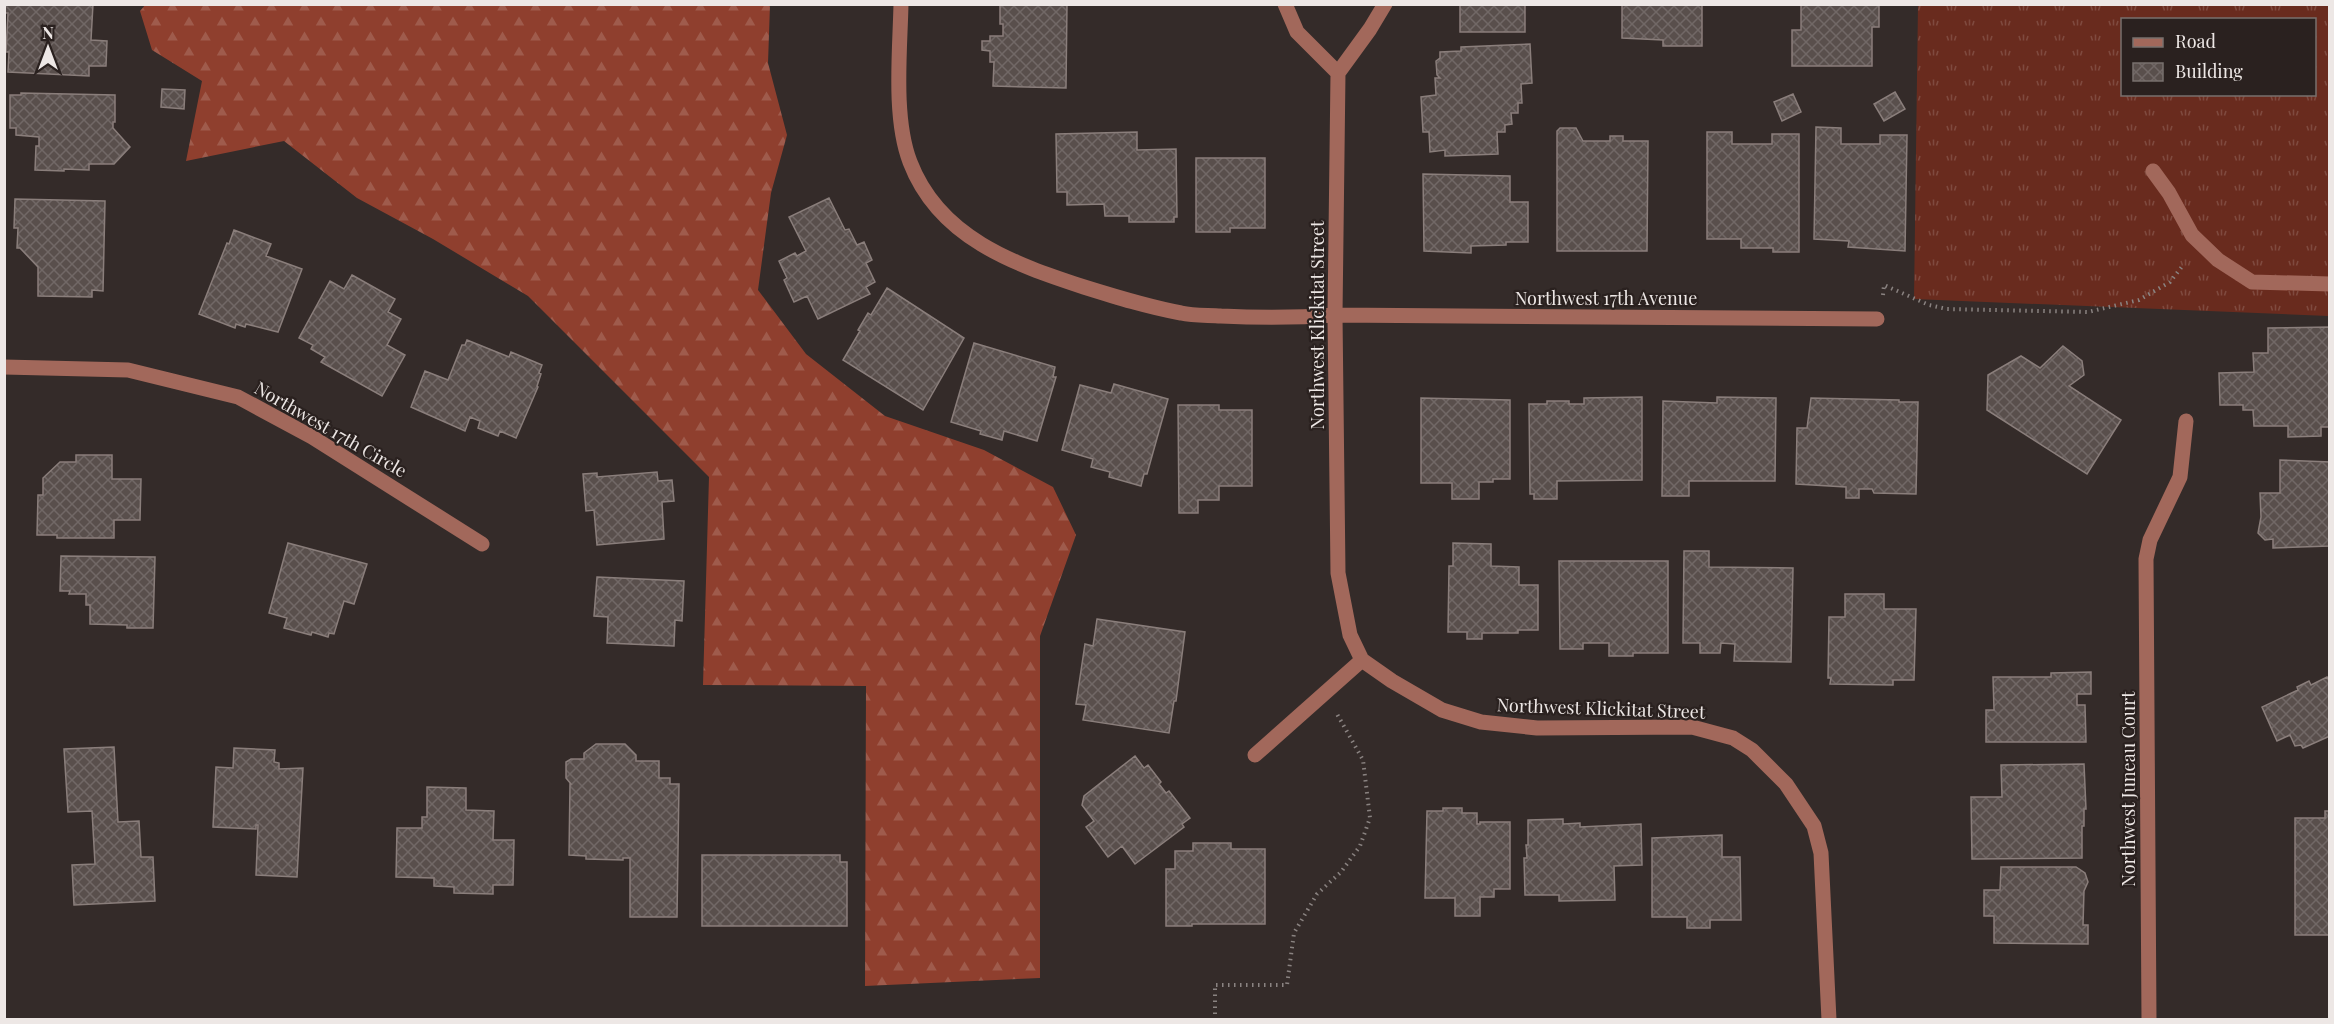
<svg xmlns="http://www.w3.org/2000/svg" width="2334" height="1024" viewBox="0 0 2334 1024" font-family="'Playfair Display',serif">
  <style>
    .grass { fill: url(#grass-tufts); fill-rule: evenodd }
    .forest { fill: url(#forest-firs) }
    .building { fill: url(#building-cross-hatch); stroke: #8a7e7b; stroke-width: 1.5 }
    .lines { fill: none; stroke-linecap: round; stroke-linejoin: round }
    .path { stroke: #8a8381; stroke-width: 4; stroke-dasharray: 1.5 4.5; stroke-linecap: butt }
    .minor { stroke: #a2685b; stroke-width: 15 }
    .labels { text-anchor: middle; dominant-baseline: central; stroke-width: 4.5; stroke-linejoin: round; paint-order: stroke }
    .street-label { font-size: 18px; fill: #ede7e5; stroke: #2a211f }
  </style>
  <defs>
    <pattern id="grass-tufts" width="24" height="20" patternUnits="userSpaceOnUse" patternTransform="scale(1.5)"><rect width="24" height="20" fill="#692b1e"/><path d="M3 7l-1-3M5 7V3M7 7l1-3M15 17l-1-3M17 17v-4M19 17l1-3" fill="none" stroke="#7f4a3f"/></pattern>
    <pattern id="forest-firs" width="22" height="20" patternUnits="userSpaceOnUse" patternTransform="scale(1.5)"><rect width="22" height="20" fill="#8f3f2e"/><path d="M5 1l3.5 6h-7zM16 11l3.5 6h-7z" fill="#9f5b4c"/></pattern>
    <pattern id="building-cross-hatch" width="8" height="8" patternUnits="userSpaceOnUse" patternTransform="scale(1.5)"><rect width="8" height="8" fill="#594f4c"/><path d="M0 0l8 8M0 8l8-8" fill="none" stroke="#716866"/></pattern>
  </defs>
  <rect width="100%" height="100%" fill="#342b29"/>
  <!-- grass -->
  <path class="grass" d="M 1918,5 L 2329,5 L 2329,316 L 1914,299 ZM 2122,20 L 2314,20 L 2314,94 L 2122,94 Z"/>
  <!-- forest -->
  <path class="forest" d="M 146,4 L 770,5 L 768,63 L 787,135 L 771,193 L 758,290 L 806,354 L 885,416 L 984,450 L 1053,487 L 1076,535 L 1040,636 L 1040,978 L 865,986 L 866,686 L 703,685 L 709,477 L 528,296 L 433,239 L 357,198 L 284,141 L 186,161 L 202,81 L 152,50 L 140,11 Z"/>
  <!-- building -->
  <path class="building" d="M 4,4 L 93,4 L 91,40 L 107,41 L 106,66 L 89,66 L 89,76 L 8,72 L 9,52 L 6,52 L 8,13 L 4,13 Z
    M 1000,4 L 1067,4 L 1066,88 L 993,86 L 994,62 L 990,62 L 990,51 L 982,50 L 982,41 L 990,41 L 990,36 L 1003,36 L 1003,24 L 1000,24 Z
    M 1460,4 L 1525,4 L 1525,32 L 1460,32 Z
    M 1622,4 L 1702,4 L 1702,46 L 1663,46 L 1663,40 L 1622,38 Z
    M 1801,4 L 1879,4 L 1879,27 L 1872,27 L 1872,66 L 1792,66 L 1792,30 L 1801,30 Z
    M 1530,44 L 1532,83 L 1521,84 L 1522,103 L 1518,103 L 1518,113 L 1511,113 L 1512,124 L 1505,125 L 1505,132 L 1497,132 L 1498,154 L 1445,156 L 1445,150 L 1430,152 L 1429,132 L 1423,132 L 1421,97 L 1436,95 L 1435,78 L 1440,78 L 1437,75 L 1436,61 L 1440,58 L 1440,52 L 1461,51 L 1461,47 Z
    M 162,89 L 185,90 L 184,109 L 161,107 Z
    M 1895,92 L 1905,109 L 1884,121 L 1874,104 Z
    M 21,93 L 115,95 L 115,122 L 113,122 L 113,128 L 130,147 L 114,164 L 89,164 L 89,170 L 64,169 L 64,171 L 35,170 L 36,146 L 39,146 L 39,137 L 16,135 L 16,128 L 10,128 L 10,95 L 21,95 Z
    M 1793,94 L 1801,112 L 1782,121 L 1774,102 Z
    M 1816,127 L 1841,128 L 1841,144 L 1880,144 L 1880,135 L 1907,135 L 1905,251 L 1848,247 L 1849,241 L 1814,239 Z
    M 1560,128 L 1576,128 L 1583,141 L 1610,141 L 1610,136 L 1623,136 L 1623,141 L 1648,141 L 1647,251 L 1557,251 L 1557,131 Z
    M 1137,132 L 1137,150 L 1176,149 L 1177,217 L 1174,217 L 1174,222 L 1129,222 L 1129,216 L 1105,216 L 1104,204 L 1067,205 L 1067,192 L 1057,192 L 1056,134 Z
    M 1707,132 L 1732,132 L 1732,144 L 1772,144 L 1772,134 L 1799,134 L 1799,252 L 1773,252 L 1773,248 L 1741,248 L 1741,239 L 1707,239 Z
    M 1196,158 L 1265,158 L 1265,228 L 1230,228 L 1230,232 L 1196,232 Z
    M 1423,174 L 1510,176 L 1510,202 L 1528,202 L 1528,242 L 1506,242 L 1506,245 L 1471,246 L 1471,253 L 1424,251 Z
    M 829,198 L 845,230 L 849,229 L 857,245 L 864,242 L 872,260 L 866,263 L 875,282 L 866,287 L 870,294 L 818,319 L 807,296 L 794,302 L 784,280 L 787,278 L 779,261 L 795,253 L 797,256 L 806,251 L 789,217 Z
    M 15,199 L 105,201 L 103,291 L 92,290 L 92,297 L 38,296 L 38,267 L 20,248 L 17,248 L 18,228 L 14,228 Z
    M 234,230 L 271,244 L 266,256 L 302,269 L 278,332 L 246,324 L 245,327 L 236,324 L 235,328 L 199,314 L 227,243 L 229,244 Z
    M 352,275 L 395,299 L 388,312 L 401,319 L 387,345 L 405,355 L 382,396 L 321,362 L 325,357 L 311,349 L 313,345 L 299,338 L 330,281 L 344,289 Z
    M 887,288 L 964,338 L 923,410 L 843,360 L 860,331 L 858,330 L 868,313 L 871,315 Z
    M 2330,327 L 2330,427 L 2321,427 L 2321,436 L 2288,437 L 2288,426 L 2254,426 L 2253,410 L 2243,410 L 2243,405 L 2220,405 L 2219,373 L 2254,372 L 2253,353 L 2268,353 L 2268,328 Z
    M 467,340 L 509,357 L 511,352 L 542,365 L 539,373 L 541,374 L 537,386 L 538,387 L 516,438 L 500,431 L 498,436 L 478,428 L 480,421 L 470,417 L 465,431 L 411,407 L 425,371 L 448,380 L 462,345 L 465,345 Z
    M 974,343 L 1055,367 L 1053,377 L 1056,377 L 1037,441 L 1004,431 L 1002,440 L 980,434 L 981,431 L 951,422 Z
    M 2063,346 L 2082,361 L 2084,375 L 2069,386 L 2121,420 L 2087,474 L 1987,410 L 1988,375 L 2021,356 L 2040,368 Z
    M 1114,384 L 1168,399 L 1147,474 L 1144,474 L 1141,486 L 1109,477 L 1110,472 L 1091,467 L 1093,459 L 1062,450 L 1080,385 L 1111,393 Z
    M 1642,397 L 1642,480 L 1557,481 L 1557,499 L 1534,499 L 1534,494 L 1530,494 L 1529,404 L 1547,404 L 1547,401 L 1569,401 L 1569,404 L 1584,404 L 1584,398 Z
    M 1717,397 L 1776,398 L 1775,481 L 1689,481 L 1689,496 L 1662,496 L 1663,401 L 1717,403 Z
    M 1421,398 L 1510,400 L 1510,479 L 1493,479 L 1493,482 L 1479,482 L 1479,499 L 1452,499 L 1452,483 L 1421,483 Z
    M 1811,398 L 1899,400 L 1899,402 L 1918,402 L 1916,494 L 1874,493 L 1872,489 L 1859,489 L 1859,498 L 1846,498 L 1846,487 L 1796,484 L 1797,428 L 1807,428 Z
    M 1178,405 L 1219,405 L 1219,410 L 1252,410 L 1252,486 L 1219,486 L 1219,500 L 1198,500 L 1198,513 L 1179,513 Z
    M 76,455 L 112,455 L 112,479 L 141,479 L 140,520 L 114,520 L 114,538 L 57,538 L 57,535 L 37,535 L 38,495 L 43,495 L 43,478 L 60,462 L 76,462 Z
    M 2280,460 L 2330,462 L 2329,546 L 2273,548 L 2273,539 L 2265,540 L 2258,533 L 2261,517 L 2260,493 L 2280,493 Z
    M 657,472 L 658,481 L 672,480 L 674,501 L 662,502 L 664,539 L 597,545 L 594,510 L 586,511 L 583,474 L 597,473 L 597,477 Z
    M 288,543 L 367,564 L 354,604 L 344,601 L 334,634 L 329,633 L 328,637 L 312,632 L 311,635 L 284,628 L 287,618 L 269,613 Z
    M 1453,543 L 1491,544 L 1491,566 L 1519,567 L 1519,585 L 1538,585 L 1538,630 L 1518,630 L 1518,633 L 1482,633 L 1482,639 L 1467,639 L 1467,632 L 1448,632 L 1449,566 L 1453,566 Z
    M 1684,551 L 1709,551 L 1709,567 L 1793,568 L 1791,662 L 1734,661 L 1735,644 L 1721,643 L 1720,653 L 1700,653 L 1700,643 L 1683,643 Z
    M 61,556 L 155,557 L 153,628 L 127,628 L 127,625 L 90,624 L 90,605 L 86,605 L 86,594 L 69,594 L 70,591 L 60,591 Z
    M 1559,561 L 1668,561 L 1668,653 L 1633,653 L 1633,656 L 1609,656 L 1609,643 L 1583,643 L 1583,649 L 1560,649 Z
    M 597,577 L 684,581 L 682,621 L 675,620 L 674,646 L 607,643 L 608,617 L 594,616 Z
    M 1845,594 L 1884,594 L 1884,609 L 1916,609 L 1914,680 L 1893,680 L 1893,685 L 1830,684 L 1831,678 L 1828,678 L 1829,617 L 1845,617 Z
    M 1097,619 L 1185,632 L 1176,701 L 1174,701 L 1169,733 L 1083,720 L 1086,705 L 1076,704 L 1085,644 L 1093,646 Z
    M 2091,672 L 2091,694 L 2077,694 L 2077,705 L 2085,705 L 2086,742 L 1986,742 L 1986,710 L 1994,710 L 1993,677 L 2051,677 L 2051,673 Z
    M 2327,677 L 2330,682 L 2330,736 L 2303,748 L 2301,745 L 2295,746 L 2290,735 L 2277,741 L 2262,707 L 2298,690 L 2297,687 L 2309,681 L 2311,685 Z
    M 596,744 L 625,744 L 636,755 L 636,761 L 659,761 L 659,778 L 670,778 L 670,784 L 679,784 L 677,917 L 630,917 L 630,858 L 623,858 L 623,860 L 586,859 L 586,856 L 569,855 L 570,784 L 571,784 L 566,778 L 566,762 L 571,759 L 584,759 L 584,753 Z
    M 114,747 L 118,822 L 139,821 L 141,857 L 153,857 L 155,901 L 74,905 L 72,865 L 95,864 L 92,811 L 68,812 L 64,749 Z
    M 234,748 L 275,750 L 274,762 L 279,763 L 279,769 L 303,768 L 297,877 L 256,875 L 258,825 L 256,825 L 256,829 L 213,827 L 216,767 L 233,768 Z
    M 1135,756 L 1144,768 L 1148,765 L 1161,782 L 1159,784 L 1166,793 L 1169,791 L 1190,818 L 1182,824 L 1184,827 L 1135,864 L 1122,846 L 1108,857 L 1086,827 L 1094,821 L 1082,805 L 1084,796 Z
    M 2084,764 L 2086,809 L 2084,809 L 2084,826 L 2082,826 L 2082,858 L 1972,859 L 1971,797 L 2002,797 L 2001,765 Z
    M 427,787 L 466,788 L 466,810 L 494,811 L 493,840 L 514,840 L 513,885 L 493,885 L 493,894 L 454,893 L 454,887 L 434,886 L 434,878 L 396,877 L 397,828 L 422,828 L 422,817 L 427,817 Z
    M 1443,808 L 1462,808 L 1462,813 L 1477,813 L 1477,824 L 1480,824 L 1480,822 L 1510,822 L 1510,889 L 1494,889 L 1494,897 L 1480,897 L 1480,916 L 1455,916 L 1455,898 L 1425,898 L 1427,811 L 1443,811 Z
    M 2325,811 L 2330,811 L 2330,935 L 2295,935 L 2295,818 L 2325,818 Z
    M 1563,819 L 1563,824 L 1580,823 L 1580,827 L 1641,824 L 1642,865 L 1614,866 L 1615,900 L 1559,901 L 1559,895 L 1525,895 L 1524,858 L 1527,858 L 1526,845 L 1528,845 L 1528,820 Z
    M 1722,835 L 1722,857 L 1740,857 L 1741,920 L 1710,920 L 1710,928 L 1687,928 L 1687,917 L 1652,917 L 1652,838 Z
    M 1193,843 L 1231,843 L 1231,849 L 1265,849 L 1265,924 L 1192,924 L 1192,926 L 1166,926 L 1166,869 L 1175,869 L 1175,851 L 1193,851 Z
    M 702,855 L 840,855 L 840,862 L 847,862 L 847,926 L 702,926 Z
    M 2001,867 L 2076,867 L 2085,873 L 2088,882 L 2084,891 L 2083,925 L 2088,925 L 2088,944 L 1994,943 L 1994,916 L 1984,916 L 1984,890 L 2000,890 Z"/>
  <g class="lines">
    <!-- path -->
    <path class="path" d="M 1883,295 L 1884,285 L 1929,305 L 1947,309 L 2088,312 L 2139,300 L 2170,282 L 2184,264
      M 1215,1020 L 1215,985 L 1287,985 L 1294,933 L 1317,894 L 1341,872 L 1360,846 L 1370,818 L 1363,760 L 1337,714"/>
    <!-- minor -->
    <path class="minor" d="M 901,4 C 900,51 893,118 910,162 C 939,238 1014,264 1084,287 C 1116,297 1148,307 1181,313 C 1194,316 1208,315 1221,316 C 1260,318 1296,318 1335,315 L 1877,319
      M 1285,4 L 1297,32 L 1338,73
      M 1385,4 L 1370,29 L 1338,73 L 1335,315 L 1338,573 L 1350,635 L 1362,660 L 1392,681 L 1442,710 L 1481,722 L 1537,728 L 1692,727 L 1733,738 L 1752,750 L 1786,784 L 1814,826 L 1821,853 L 1829,1020
      M 2153,171 L 2169,193 L 2192,235 L 2218,260 L 2252,282 L 2330,284
      M 4,367 L 128,370 L 238,397 L 312,437 L 482,544
      M 1255,755 L 1362,660
      M 2149,1020 L 2146,559 L 2150,540 L 2180,477 L 2186,421"/>
  </g>
  <g class="labels">
    <!-- street labels -->
    <g class="street-label">
      <text x="1606" y="298">Northwest 17th Avenue</text>
      <text transform="translate(1317 325) rotate(-90)">Northwest Klickitat Street</text>
      <text transform="translate(331 429) rotate(30)">Northwest 17th Circle</text>
      <text transform="translate(1601 708) rotate(2)">Northwest Klickitat Street</text>
      <text transform="translate(2128 789) rotate(-90)">Northwest Juneau Court</text>
    </g>
  </g>
  <!-- border -->
  <rect width="2334" height="1024" fill="none" stroke="#ede7e5" stroke-width="12"/>
  <!-- legend -->
  <rect x="2121" y="18" width="195" height="78" fill="#2a211f" stroke="#78706e" stroke-width="1.5"/>
  <rect x="2133" y="38" width="30" height="9" fill="#a2685b" stroke="#78706e" stroke-width="1.5"/>
  <text x="2175" y="48" font-size="18" fill="#ede7e5">Road</text>
  <rect x="2133" y="63" width="30" height="18" fill="url(#building-cross-hatch)" stroke="#78706e" stroke-width="1.5"/>
  <text x="2175" y="78" font-size="18" fill="#ede7e5">Building</text>
  <!-- north arrow -->
  <g transform="translate(48 48)" stroke="#2a211f" stroke-width="4.5" paint-order="stroke">
  <path d="M0-4.5L10 22L0 15L-10 22Z" fill="#ede7e5"/>
  <text y="-9" font-size="16" font-weight="bold" text-anchor="middle" fill="#ede7e5">N</text>
  </g>
</svg>
